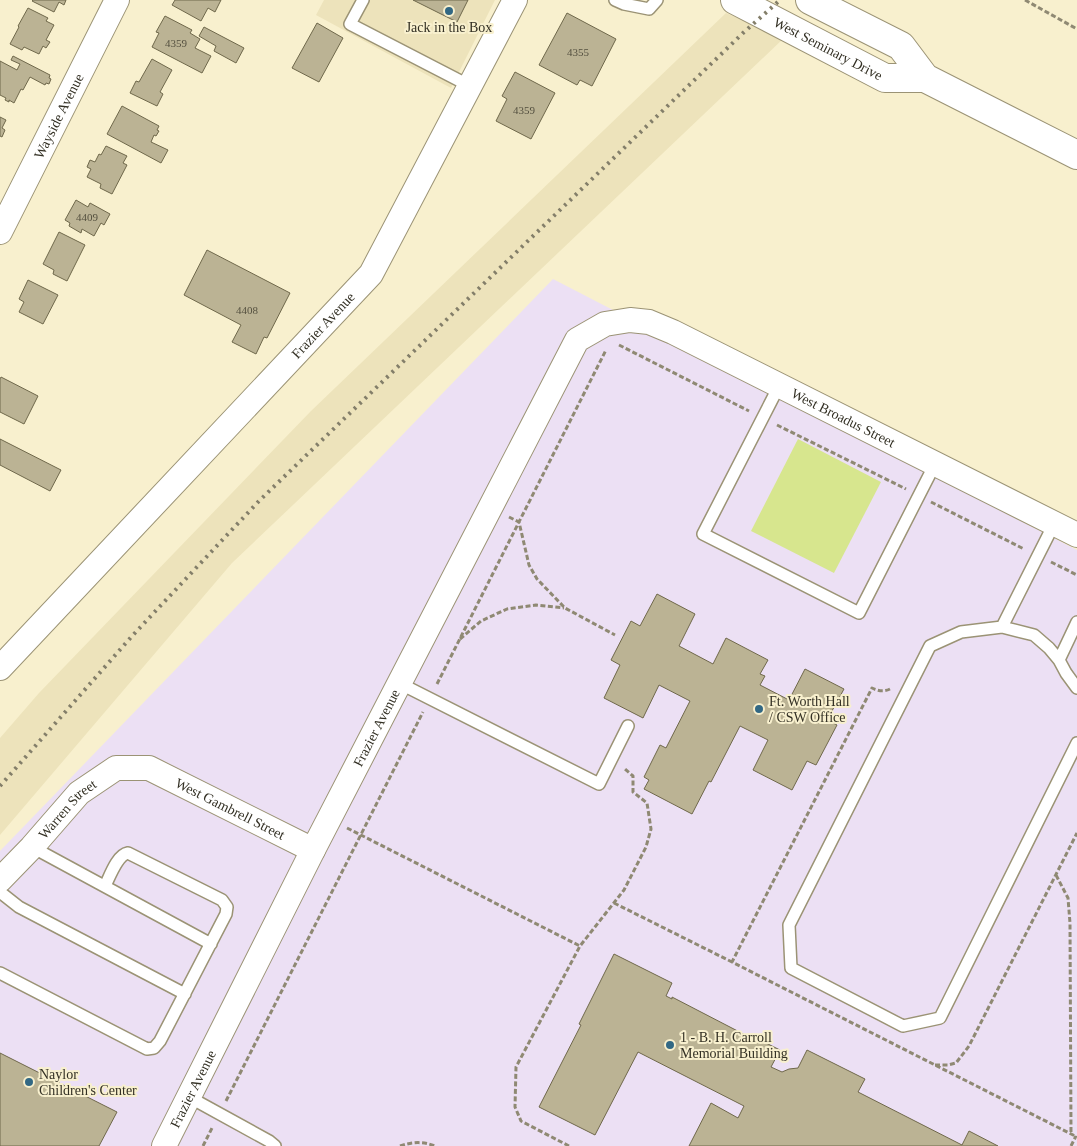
<svg xmlns="http://www.w3.org/2000/svg" width="1077" height="1146" viewBox="0 0 1077 1146" font-family="Georgia,serif">
  <style>
    .built { fill: #ede3bb }
    .education { fill: #ece0f4 }
    .green { fill: #d7e68e }
    .building { fill: #bbb394; stroke: #6f684b }
    .lines { fill: none; stroke-linecap: round; stroke-linejoin: round }
    .service-casing { stroke: #9b9375; stroke-width: 14 }
    .minor-casing { stroke: #9b9375; stroke-width: 26 }
    .secondary-casing { stroke: #9b9375; stroke-width: 30 }
    .path { stroke: #8f8973; stroke-width: 3; stroke-dasharray: 5 2.5; stroke-linecap: butt }
    .service { stroke: #fff; stroke-width: 11 }
    .minor { stroke: #fff; stroke-width: 24 }
    .secondary { stroke: #fff; stroke-width: 28 }
    .rail { stroke: #837e69; stroke-width: 4; stroke-dasharray: 2.5 5; stroke-linecap: butt }
    .poi-dot { fill: #326884; stroke: #f8f0ce; stroke-width: 2 }
    .labels { text-anchor: middle; dominant-baseline: central; stroke-width: 4; stroke-linejoin: round; paint-order: stroke }
    .number-label { font-size: 11px; fill: #555140 }
    .poi-label { font-size: 14px; fill: #333024; stroke: #f8f0ce; text-anchor: start }
    .street-label { font-size: 14px; fill: #333024; stroke: #f8f0ce }
  </style>
  <rect width="100%" height="100%" fill="#f8f0ce"/>
  <!-- built -->
  <path class="built" d="M 324,0 L 495,0 L 451,88 L 316,15 Z
    M 726,13 L 784,38 L 232,563 L 0,835 L 0,738 L 39,693 L 311,411 Z"/>
  <!-- education -->
  <path class="education" d="M 553,279 L 1077,550 L 1077,1146 L 0,1146 L 0,851 Z"/>
  <!-- green -->
  <path class="green" d="M 798,439 L 881,482 L 834,573 L 751,531 Z"/>
  <!-- building -->
  <path class="building" d="M 33,0 L 66,0 L 64,5 L 59,2 L 54,12 L 32,1 Z
    M 175,0 L 221,0 L 215,12 L 208,8 L 201,21 L 172,5 Z
    M 413,0 L 468,0 L 457,22 Z
    M 28,8 L 48,18 L 46,21 L 54,25 L 46,40 L 50,42 L 46,48 L 43,46 L 39,54 L 24,47 L 22,50 L 10,44 L 19,27 L 18,26 Z
    M 567,13 L 616,39 L 592,86 L 580,80 L 577,85 L 539,65 Z
    M 165,16 L 192,30 L 190,33 L 200,39 L 195,48 L 211,56 L 202,73 L 152,47 L 159,33 L 156,32 Z
    M 317,23 L 343,38 L 319,82 L 292,68 Z
    M 204,27 L 244,48 L 236,63 L 214,51 L 216,46 L 199,36 Z
    M 13,56 L 50,75 L 49,78 L 51,79 L 49,84 L 46,83 L 45,85 L 30,77 L 23,90 L 21,89 L 14,103 L 9,100 L 9,102 L 5,100 L 6,98 L 0,95 L 0,61 L 17,70 L 20,64 L 11,60 Z
    M 152,59 L 172,70 L 160,92 L 163,94 L 157,106 L 130,93 L 136,81 L 139,82 Z
    M 515,72 L 555,93 L 531,139 L 496,121 L 507,99 L 502,96 Z
    M 122,106 L 159,126 L 157,130 L 159,131 L 156,136 L 154,135 L 151,142 L 168,150 L 161,163 L 107,134 Z
    M 0,117 L 6,120 L 2,128 L 5,130 L 2,137 L 0,136 Z
    M 106,146 L 127,156 L 123,163 L 127,165 L 112,194 L 100,188 L 101,184 L 87,177 L 91,169 L 87,167 L 90,160 L 95,162 L 99,154 L 101,155 Z
    M 76,200 L 88,207 L 90,203 L 110,214 L 104,225 L 101,223 L 94,236 L 82,229 L 81,233 L 69,226 L 70,223 L 65,220 Z
    M 59,232 L 85,245 L 67,281 L 53,274 L 54,270 L 43,264 Z
    M 207,250 L 290,293 L 267,338 L 264,337 L 256,354 L 232,342 L 241,325 L 184,295 Z
    M 28,280 L 58,295 L 43,324 L 19,312 L 24,302 L 19,299 Z
    M 1,377 L 38,396 L 24,424 L 0,412 L 0,379 Z
    M 0,439 L 61,470 L 50,491 L 0,465 Z
    M 657,594 L 695,614 L 679,646 L 713,664 L 726,638 L 768,660 L 760,674 L 765,676 L 760,685 L 789,700 L 805,669 L 844,689 L 827,720 L 837,725 L 816,765 L 807,761 L 792,790 L 753,770 L 768,740 L 740,726 L 711,782 L 709,781 L 692,814 L 644,789 L 649,780 L 644,777 L 660,745 L 666,748 L 690,701 L 659,685 L 643,718 L 604,698 L 620,665 L 611,660 L 631,621 L 640,626 Z
    M 614,954 L 672,983 L 666,996 L 672,999 L 672,997 L 755,1040 L 756,1038 L 780,1050 L 771,1067 L 782,1072 L 789,1069 L 798,1068 L 807,1050 L 865,1079 L 858,1092 L 962,1145 L 969,1131 L 998,1146 L 689,1146 L 711,1103 L 738,1118 L 744,1106 L 638,1052 L 595,1135 L 539,1107 L 581,1025 L 579,1024 Z
    M 0,1053 L 117,1112 L 99,1146 L 0,1146 Z"/>
  <g class="lines">
    <!-- service casing -->
    <g class="service-casing">
      <path id="service" d="M 363,0 L 350,24 L 470,86
        M 615,0 L 624,4 L 649,9 L 657,0
        M 779,386 L 703,534 L 859,613 L 935,464
        M 1002,627 L 1054,524
        M 1059,660 L 1077,622
        M 399,683 L 599,784 L 628,726
        M 1077,688 L 1066,673 L 1059,660 L 1049,648 L 1034,635 L 1002,627 L 961,632 L 930,646 L 789,925 L 791,968 L 903,1026 L 940,1018 L 1077,743
        M 32,847 L 211,944
        M 0,892 L 19,907 L 185,994
        M 0,973 L 147,1049 L 154,1048 L 160,1041 L 226,914 L 227,907 L 222,900 L 128,853 C 117,855 110,876 105,886
        M 189,1097 L 269,1141 L 275,1146"/>
    </g>
    <!-- minor casing -->
    <g class="minor-casing">
      <g id="minor">
        <path id="s1" d="M 0,232 L 117,0"/>
        <path id="s2" d="M 0,668 L 371,274 L 515,0"/>
        <path id="s3" d="M 0,880 L 32,847 L 79,793 L 116,768 L 149,768 L 313,850"/>
        <path id="s4" d="M 164,1146 L 313,850 L 577,340 L 605,324 L 630,320 L 649,322 L 673,332 L 1077,535"/>
      </g>
    </g>
    <!-- secondary casing -->
    <g class="secondary-casing">
      <g id="secondary">
        <path id="s5" d="M 735,0 L 885,78 L 925,78"/>
        <path d="M 810,0 L 901,46 L 925,78 L 1077,155"/>
      </g>
    </g>
    <!-- path -->
    <path class="path" d="M 1025,0 L 1077,29
      M 619,345 L 749,411
      M 777,425 L 906,489
      M 931,502 L 1024,549
      M 509,517 L 519,522 L 529,565 L 537,579 L 565,608 L 615,635
      M 1051,562 L 1077,575
      M 460,639 L 481,621 L 507,609 L 536,605 L 564,608
      M 437,684 L 606,350
      M 890,689 C 884,692 878,691 872,688 L 732,962 L 1077,1137
      M 347,828 L 580,946 L 624,890 L 646,847 L 651,829 L 647,803 L 633,792 L 633,776 L 625,769
      M 1056,875 L 1068,898 L 1070,923 L 1071,1133
      M 614,903 L 732,962
      M 935,1065 L 948,1065 L 956,1063 L 969,1046 L 1077,833
      M 226,1101 L 423,712
      M 203,1146 L 213,1126
      M 400,1146 C 412,1142 422,1141 435,1146
      M 569,1146 L 521,1121 L 515,1107 L 516,1067 L 580,946
      M 1071,1146 L 1076,1136"/>
    <!-- service -->
    <use href="#service" class="service"/>
    <!-- minor -->
    <use href="#minor" class="minor"/>
    <!-- secondary -->
    <use href="#secondary" class="secondary"/>
    <!-- rail -->
    <path class="rail" d="M 0,786 L 133,635 L 259,501 L 743,33 L 780,0"/>
  </g>
  <!-- markers -->
  <g class="poi-dot">
    <circle cx="449" cy="11" r="5"/>
    <circle cx="759" cy="709" r="5"/>
    <circle cx="670" cy="1045" r="5"/>
    <circle cx="29" cy="1082" r="5"/>
  </g>
  <g class="labels">
    <!-- number labels -->
    <g class="number-label">
      <text x="176" y="43">4359</text>
      <text x="578" y="52">4355</text>
      <text x="524" y="110">4359</text>
      <text x="87" y="217">4409</text>
      <text x="247" y="310">4408</text>
    </g>
    <!-- poi labels -->
    <g class="poi-label">
      <text x="449" y="27" text-anchor="middle">Jack in the Box</text>
      <text x="769" y="701">Ft. Worth Hall<tspan x="769" dy="16">/ CSW Office</tspan></text>
      <text x="680" y="1037">1 - B. H. Carroll<tspan x="680" dy="16">Memorial Building</tspan></text>
      <text x="39" y="1074">Naylor<tspan x="39" dy="16">Children's Center</tspan></text>
    </g>
    <!-- street labels -->
    <g class="street-label">
      <text stroke="none"><textPath href="#s5" startOffset="105">West Seminary Drive</textPath></text>
      <text stroke="none"><textPath href="#s1" startOffset="130">Wayside Avenue</textPath></text>
      <text stroke="none"><textPath href="#s2" startOffset="471">Frazier Avenue</textPath></text>
      <text stroke="none"><textPath href="#s4" startOffset="1199">West Broadus Street</textPath></text>
      <text stroke="none"><textPath href="#s4" startOffset="469">Frazier Avenue</textPath></text>
      <text stroke="none"><textPath href="#s3" startOffset="286">West Gambrell Street</textPath></text>
      <text stroke="none"><textPath href="#s3" startOffset="98">Warren Street</textPath></text>
      <text stroke="none"><textPath href="#s4" startOffset="64">Frazier Avenue</textPath></text>
    </g>
  </g>
</svg>
